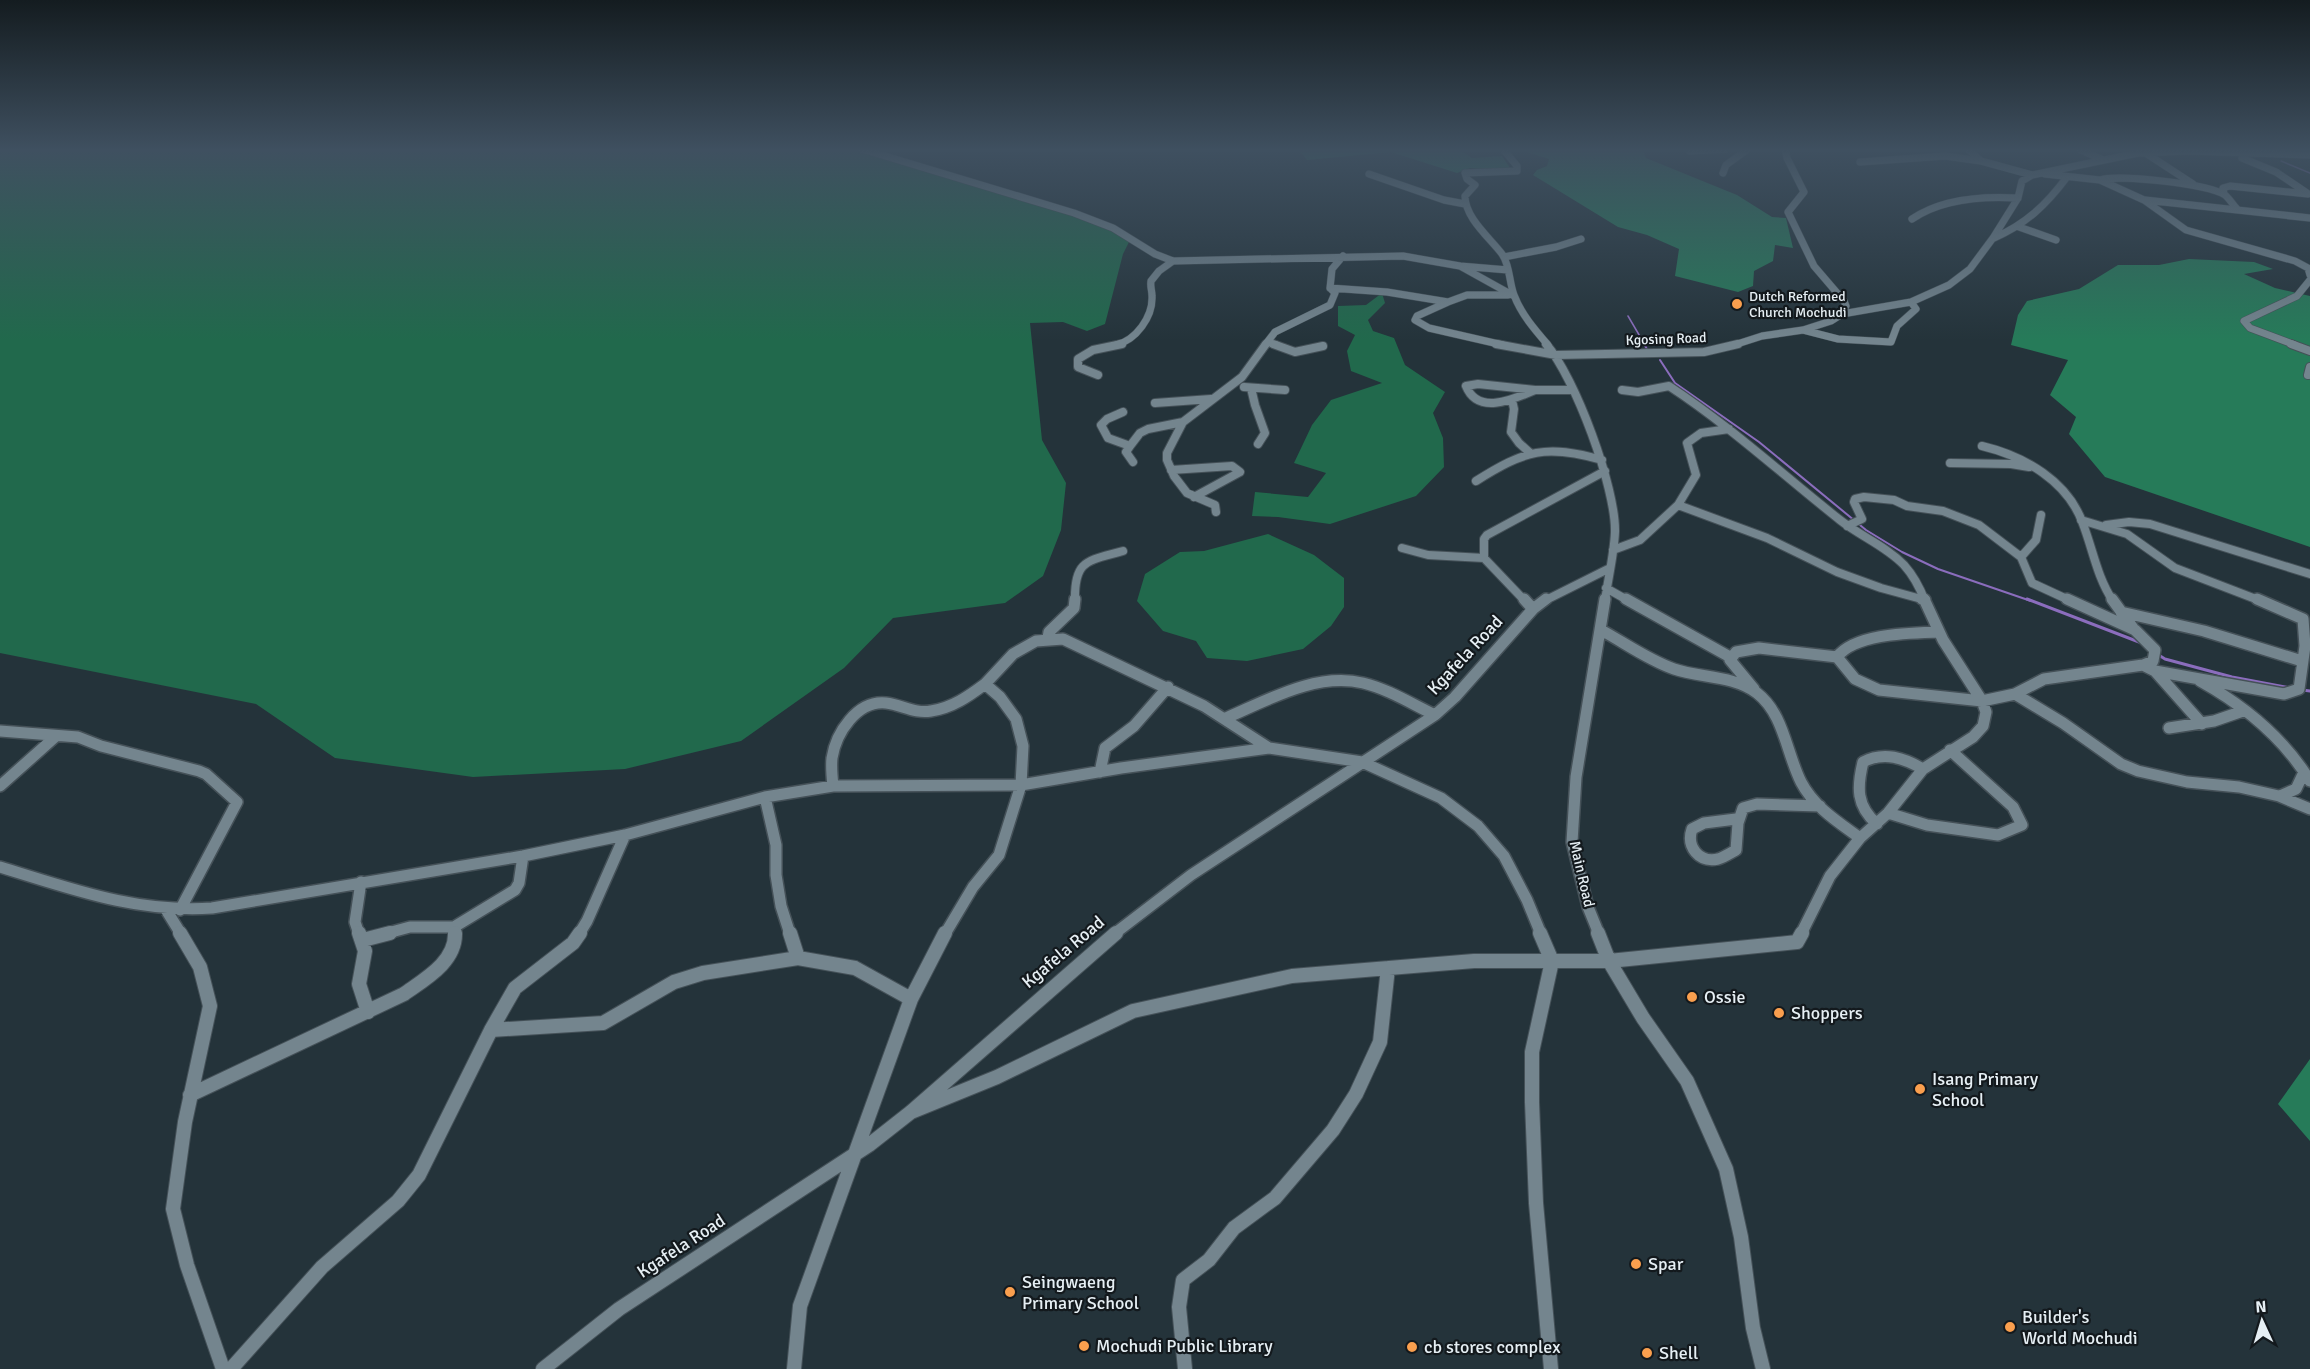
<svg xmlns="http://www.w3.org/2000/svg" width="2310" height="1369" viewBox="0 0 2310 1369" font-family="Signika,sans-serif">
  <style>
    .green { fill: #21694c }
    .forest { fill: #267b59 }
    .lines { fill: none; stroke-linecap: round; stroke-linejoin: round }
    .stream-far2 { stroke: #8b6dbd; stroke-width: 1.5 }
    .stream-far1 { stroke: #8b6dbd; stroke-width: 2 }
    .stream { stroke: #8b6dbd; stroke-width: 3 }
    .minor-far3-casing { stroke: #455158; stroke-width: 8 }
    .minor-far2-casing { stroke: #455158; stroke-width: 10 }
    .minor-far1-casing { stroke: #455158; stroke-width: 14 }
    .minor-casing { stroke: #455158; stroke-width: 16 }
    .minor-far3 { stroke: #74858e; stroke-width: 7 }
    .minor-far2 { stroke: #74858e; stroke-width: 8 }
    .minor-far1 { stroke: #74858e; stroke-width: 11 }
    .minor { stroke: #74858e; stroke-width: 14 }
    .poi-dot { fill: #fa9f4e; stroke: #13191d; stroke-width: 2 }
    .labels { text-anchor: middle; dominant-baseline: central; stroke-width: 4.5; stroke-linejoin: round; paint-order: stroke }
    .far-poi-label { font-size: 14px; fill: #e6eff4; stroke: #13191d; text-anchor: start }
    .far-street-label { font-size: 14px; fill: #e6eff4; stroke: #13191d }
    .street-label { font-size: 15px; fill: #e6eff4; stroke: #13191d }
    .near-street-label { font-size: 18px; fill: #e6eff4; stroke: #13191d }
    .near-poi-label { font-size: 18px; fill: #e6eff4; stroke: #13191d; text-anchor: start }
  </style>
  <rect width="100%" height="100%" fill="#24333a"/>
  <!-- green -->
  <path class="green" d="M 0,149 L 862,149 L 1105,224 L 1131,238 L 1123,254 L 1105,324 L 1087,331 L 1063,322 L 1030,323 L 1042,440 L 1066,483 L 1061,530 L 1043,576 L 1005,603 L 893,618 L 844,668 L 741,741 L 625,769 L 473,777 L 335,758 L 256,704 L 0,653 Z
    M 1382,293 L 1385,303 L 1368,320 L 1373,331 L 1394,338 L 1405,365 L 1445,392 L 1433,413 L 1443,438 L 1444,467 L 1416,496 L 1330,524 L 1278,517 L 1252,516 L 1255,492 L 1308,497 L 1326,473 L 1294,463 L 1312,425 L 1331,400 L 1382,383 L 1351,371 L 1347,351 L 1355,335 L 1338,326 L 1338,306 L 1366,305 Z
    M 1268,534 L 1314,555 L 1344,578 L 1344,607 L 1331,626 L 1303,649 L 1247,661 L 1207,658 L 1196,641 L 1163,631 L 1137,601 L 1145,574 L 1180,552 L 1204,551 Z"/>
  <!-- forest -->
  <path class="forest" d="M 1298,149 L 1458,149 L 1472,158 L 1502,156 L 1510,168 L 1489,170 L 1470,168 L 1457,173 L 1391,152 L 1307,160 Z
    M 1518,149 L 1643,149 L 1646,158 L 1737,195 L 1772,217 L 1786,218 L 1793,248 L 1775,245 L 1773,261 L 1754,271 L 1753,286 L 1738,292 L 1675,276 L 1679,249 L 1647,235 L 1618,227 L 1533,175 L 1537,170 L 1547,166 L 1549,159 Z
    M 2189,259 L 2254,262 L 2273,269 L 2244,274 L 2275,288 L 2310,296 L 2310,547 L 2105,477 L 2069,434 L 2076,417 L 2050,395 L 2068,360 L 2011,345 L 2018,315 L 2027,301 L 2079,289 L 2118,265 L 2159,265 Z
    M 2310,1059 L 2310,1141 L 2278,1104 Z"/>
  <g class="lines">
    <!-- stream-far2 -->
    <path class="stream-far2" d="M 2281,161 L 2310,173
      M 1628,316 L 1645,345"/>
    <!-- stream-far1 -->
    <path class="stream-far1" d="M 1644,344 L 1648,351
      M 1660,360 L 1675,383 L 1759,442 L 1866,530 L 1902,552 L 1938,569 L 2031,601"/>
    <!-- stream -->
    <path class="stream" d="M 2027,599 L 2139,642
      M 2157,654 L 2165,659 L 2232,677 L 2290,688
      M 2302,690 L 2310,691"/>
    <!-- minor-far3 casing -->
    <g class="minor-far3-casing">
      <path id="minor-far3" d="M 862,149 L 1074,213 L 1113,228 L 1155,254 L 1173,261 L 1403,256 L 1460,266 L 1514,296
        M 1503,149 L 1517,166 L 1517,171 L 1465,173 L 1467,179 L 1475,185 L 1465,196 C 1465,218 1490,238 1502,254 C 1510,265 1509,282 1514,295 C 1521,314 1535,330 1548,345
        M 1785,149 L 1787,158 L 1804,192 L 1788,212 L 1814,266 L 1844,301 L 1846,306 L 1842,314
        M 1968,149 L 1981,161 L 2032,175
        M 2079,149 L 2101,159
        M 1690,151 L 1726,149
        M 2144,152 L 2193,184
        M 2242,158 L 2276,172 L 2307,193
        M 1860,162 L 1945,156 L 1981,161
        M 1723,173 L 1726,165 L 1748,149
        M 1369,174 L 1444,200 L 1465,204
        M 2045,174 L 2100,180 L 2144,200 L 2186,230 L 2295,261 L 2308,268 L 2310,275
        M 2100,180 C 2117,174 2210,184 2225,195 C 2229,198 2233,205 2237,209
        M 2224,194 L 2223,188 L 2230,186 L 2308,194
        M 2145,200 L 2310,218
        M 1912,219 C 1941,199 1984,196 2018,198
        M 2019,227 L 2056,240
        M 1994,238 C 2026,224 2046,205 2067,177
        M 1504,257 L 1556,247 L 1581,239
        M 1460,266 L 1508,270
        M 1330,288 L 1387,292 L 1448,302 L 1467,295 L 1508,295
        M 1448,302 L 1417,316 L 1415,320 L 1429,328 L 1503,345
        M 1803,330 L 1838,339 L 1891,342 L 1897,326 L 1916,309 L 1911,302
        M 1268,342 L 1277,345
        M 1116,345 C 1136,340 1153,317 1152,296 C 1152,290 1150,287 1151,281 L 1159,271 L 1173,261
        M 1265,345 L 1275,332 L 1330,305 L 1335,293 L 1330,288 L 1332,269 L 1343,256
        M 1734,345 L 1762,336 L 1803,330 L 1831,321 L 1842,314 L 1911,302 L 1949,285 L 1970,269 L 1993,238 L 2018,198 L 2022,181 L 2032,175 L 2138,153 L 2188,151 L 2310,155
        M 2295,345 L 2250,328 L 2244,321 L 2297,296 L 2310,280"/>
    </g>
    <!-- minor-far2 casing -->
    <g class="minor-far2-casing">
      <path id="minor-far2" d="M 1273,344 L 1295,352 L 1323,346
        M 1496,344 L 1556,355 L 1704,352 L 1738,344
        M 1546,344 C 1575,377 1616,488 1615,532 C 1614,555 1608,578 1605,601
        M 2291,344 L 2310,351
        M 1098,375 L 1078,367 L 1078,359 L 1093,350 L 1122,344
        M 2308,375 L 2310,367
        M 1478,384 L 1535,390 C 1514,399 1478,416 1466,386 Z
        M 1244,387 L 1285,390
        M 1251,388 L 1255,405 L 1265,433 L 1258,444
        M 1535,390 L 1572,390
        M 1622,390 L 1638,392 L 1669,386 C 1730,426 1783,475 1840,520 C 1860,536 1886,546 1904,565 C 1913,575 1920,588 1925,601
        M 1512,400 L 1514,409 L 1511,432 L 1519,443 L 1529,452
        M 1155,403 L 1211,399
        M 1123,412 L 1107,419 L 1101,425 L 1108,438 L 1130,446 L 1140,433 L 1148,429 L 1183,422 L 1242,377 L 1266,344
        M 1183,422 L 1167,453 L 1167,460 L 1174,476 L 1187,493 L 1215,505 L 1216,512
        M 1130,446 L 1126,452 L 1133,462
        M 1982,446 C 2024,456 2068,481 2083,524 C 2093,550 2097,577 2113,601
        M 1950,463 L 2011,464 L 2029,467
        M 1171,470 L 1232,466 L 1240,472 L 1194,497
        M 1476,481 C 1525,450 1546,444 1602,460
        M 1678,505 L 1767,538 L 1837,572 L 1881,588 L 1925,600
        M 2081,520 L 2127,534 L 2175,568 L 2261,601
        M 2106,525 L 2129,522 L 2150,524 L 2310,574
        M 1847,526 L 1862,519 L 1854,502 L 1855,499 L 1864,497 L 1894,500 L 1907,506 L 1943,511 L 1979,525 L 2021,557 L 2032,583 L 2071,601
        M 1402,548 L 1428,555 L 1484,558 L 1525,601
        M 1613,550 L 1640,540 L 1678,505 L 1696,475 L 1687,443 L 1701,433 L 1729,429
        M 2021,557 L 2036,540 L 2041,515
        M 1484,558 L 1484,539 L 1487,535 L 1605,471
        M 1606,588 L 1629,601
        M 1075,601 C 1074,559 1088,561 1123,551
        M 1544,601 L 1608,569"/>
    </g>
    <!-- minor-far1 casing -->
    <g class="minor-far1-casing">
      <path id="minor-far1" d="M 1524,599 L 1533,609
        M 1626,599 L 1730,657
        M 1922,599 L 1925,600
        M 2112,599 L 2133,628
        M 2121,612 L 2204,631 L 2302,661
        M 1601,630 C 1625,643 1648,660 1674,669 C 1700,678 1733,675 1757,693 C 1784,714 1786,752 1801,782 C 1814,807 1838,822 1860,838
        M 1939,632 C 1911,633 1855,633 1837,657 L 1855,679 L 1879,690 L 1982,701 L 2015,694 L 2044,679 L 2143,665 L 2153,661 L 2155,650 L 2135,630 L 2067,599
        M 1048,638 L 1049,632 L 1074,608 L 1075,599
        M 2143,665 L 2155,671 L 2284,694 L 2299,689 L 2305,646 L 2303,619 L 2257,599
        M 2155,671 L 2202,724
        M 2200,681 C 2245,706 2283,737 2310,781
        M 1754,689 L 1730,660 L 1736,652 L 1759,648 L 1837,657
        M 2015,694 L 2063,723 L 2121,764 L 2138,771 L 2187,782 L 2239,787 L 2279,796 L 2310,809
        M 1226,718 C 1268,700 1316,672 1363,683 C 1388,689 1412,704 1435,715
        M 2169,728 L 2214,721 L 2243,711
        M 0,731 L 78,737 L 101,746 L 199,771 L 206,774 L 237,802 L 180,910
        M 1100,772 L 1105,748 L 1134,726 L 1168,687
        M 0,786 L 55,737
        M 833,786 C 832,777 831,767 832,758 C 836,733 857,700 886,703 C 902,705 915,714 931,711 C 952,708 969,696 985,684
        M 2280,796 L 2296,789 L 2304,772
        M 765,797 L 776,845 L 776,875 L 781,906 L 790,934
        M 1888,813 L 1927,825 L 1998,835 L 2022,825 L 2013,807 L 1950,750
        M 1736,819 L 1704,823 L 1692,829 C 1686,847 1699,863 1718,859 C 1725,857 1730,853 1736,850 L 1738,823 L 1743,808 L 1757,804 L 1820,806
        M 1877,824 C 1856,806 1857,787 1863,762 C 1884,751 1904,758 1923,769
        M 0,867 C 72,889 136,913 212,908 L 523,856 L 625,835 L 765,797 L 833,786 L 1021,785 L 1121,768 L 1269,748 L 1362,762 L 1441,798 L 1478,826 L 1504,856 L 1527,900 L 1541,934
        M 165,908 L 181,934
        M 454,927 L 455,934
        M 359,934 L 355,922 L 361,882
        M 384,934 L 410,927 L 454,927 L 515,890 L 519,883 L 523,856
        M 579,934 L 587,921 L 625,835
        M 945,934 L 973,887 L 999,855 L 1021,785 L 1023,746 L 1016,719 L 1000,697 L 985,684 L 1013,654 L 1036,641 L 1063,639 L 1204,706 L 1269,748
        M 1114,934 L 1191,875 L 1435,715 L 1455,697 L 1533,609 L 1546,599
        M 1599,934 L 1588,907 L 1572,842 L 1576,777 L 1605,599
        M 1801,934 L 1830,876 L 1860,838 L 1888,813 L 1923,769 L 1973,737 L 1983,726 L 1986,712 L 1982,701 L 1943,640 L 1924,599"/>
    </g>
    <!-- minor casing -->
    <g class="minor-casing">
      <path id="minor" d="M 180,933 L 200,967 L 210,1006 L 185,1122 L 173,1209 L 187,1265 L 223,1369
        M 359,933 L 365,951 L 359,984 L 368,1012
        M 790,933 L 798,958 L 855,968 L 911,999 L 945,933
        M 1540,933 L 1552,961 L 1532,1052 L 1532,1102 L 1536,1203 L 1551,1369
        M 1598,933 L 1609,961 L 1643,1018 L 1687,1081 L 1726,1169 L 1741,1237 L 1753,1328 L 1763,1369
        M 363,940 L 390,933
        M 491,1030 L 603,1023 L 674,982 L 703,973 L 798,958
        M 190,1095 L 404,994 C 425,979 456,962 455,933
        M 911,1112 L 997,1077 L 1133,1011 L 1292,976 L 1474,961 L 1609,961 L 1797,942 L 1802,933
        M 231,1369 L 322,1267 L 398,1201 L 419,1175 L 491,1030 L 515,988 L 573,943 L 580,933
        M 543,1369 L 619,1309 L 869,1145 L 911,1112 L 1116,933
        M 794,1369 L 800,1306 L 911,999
        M 1185,1369 L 1179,1307 L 1183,1280 L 1209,1260 L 1234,1228 L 1275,1198 L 1333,1130 L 1356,1094 L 1380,1042 L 1388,968"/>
    </g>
    <!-- minor-far3 -->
    <use href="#minor-far3" class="minor-far3"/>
    <!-- minor-far2 -->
    <use href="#minor-far2" class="minor-far2"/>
    <!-- minor-far1 -->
    <use href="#minor-far1" class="minor-far1"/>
    <!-- minor -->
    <use href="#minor" class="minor"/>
  </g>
  <!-- sky -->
  <linearGradient id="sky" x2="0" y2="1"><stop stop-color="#141c20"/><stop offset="0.44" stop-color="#3f5060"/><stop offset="1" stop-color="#3f5060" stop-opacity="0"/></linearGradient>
  <rect width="2310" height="341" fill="url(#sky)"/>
  <!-- markers -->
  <g class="poi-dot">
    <circle cx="1737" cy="304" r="6"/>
    <circle cx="1692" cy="997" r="6"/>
    <circle cx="1779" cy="1013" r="6"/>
    <circle cx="1920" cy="1089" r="6"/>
    <circle cx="1636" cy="1264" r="6"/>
    <circle cx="1010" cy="1292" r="6"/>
    <circle cx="2010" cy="1327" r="6"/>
    <circle cx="1084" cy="1346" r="6"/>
    <circle cx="1412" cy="1347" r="6"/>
    <circle cx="1647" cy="1353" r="6"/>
  </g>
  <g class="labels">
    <!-- far-poi labels -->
    <g class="far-poi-label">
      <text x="1749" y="296">Dutch Reformed<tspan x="1749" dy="16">Church Mochudi</tspan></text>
    </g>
    <!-- far-street labels -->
    <g class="far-street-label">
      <text transform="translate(1666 339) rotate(-2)">Kgosing Road</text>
    </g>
    <!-- street labels -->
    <g class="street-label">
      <text transform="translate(1582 874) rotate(77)">Main Road</text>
    </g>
    <!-- near-street labels -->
    <g class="near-street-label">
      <text transform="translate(1465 655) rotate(-47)">Kgafela Road</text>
      <text transform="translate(1063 952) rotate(-40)">Kgafela Road</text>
      <text transform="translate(681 1246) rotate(-33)">Kgafela Road</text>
    </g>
    <!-- near-poi labels -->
    <g class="near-poi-label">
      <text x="1704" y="997">Ossie</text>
      <text x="1791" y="1013">Shoppers</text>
      <text x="1932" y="1079">Isang Primary<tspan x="1932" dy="21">School</tspan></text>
      <text x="1648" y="1264">Spar</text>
      <text x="1022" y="1282">Seingwaeng<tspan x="1022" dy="21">Primary School</tspan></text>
      <text x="2022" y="1317">Builder's<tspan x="2022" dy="21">World Mochudi</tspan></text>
      <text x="1096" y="1346">Mochudi Public Library</text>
      <text x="1424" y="1347">cb stores complex</text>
      <text x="1659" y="1353">Shell</text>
    </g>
  </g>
  <!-- north arrow -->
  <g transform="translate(2262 1321) rotate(356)" stroke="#13191d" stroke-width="4.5" paint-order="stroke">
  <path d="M0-4.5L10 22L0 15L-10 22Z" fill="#e6eff4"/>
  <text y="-9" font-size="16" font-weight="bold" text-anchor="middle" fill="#e6eff4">N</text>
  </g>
</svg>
